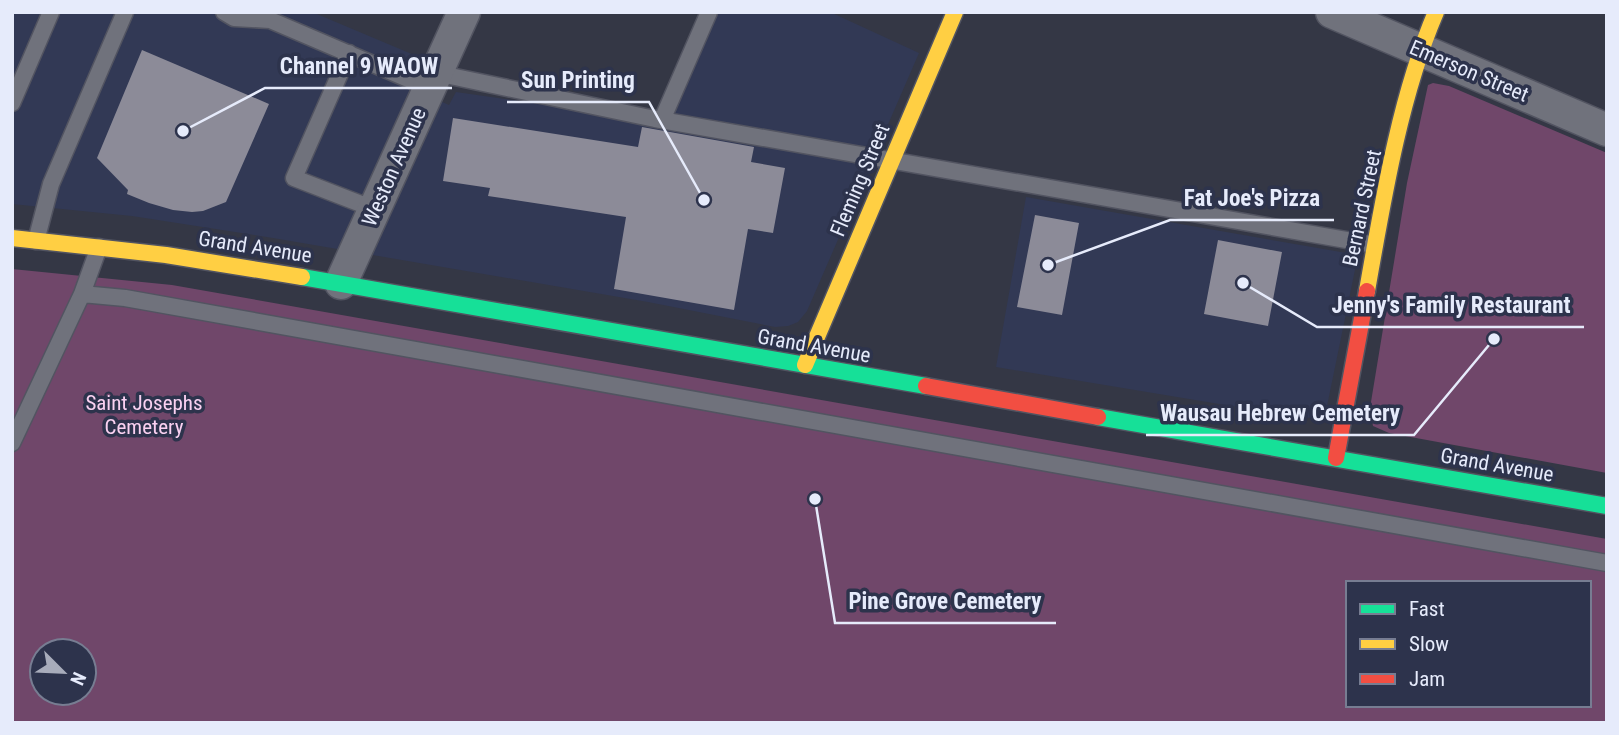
<svg xmlns="http://www.w3.org/2000/svg" width="1619" height="735" viewBox="0 0 1619 735" font-family="'Roboto Condensed',sans-serif">
  <style>
    .built { fill: #323955 }
    .green { fill: #70476a; fill-rule: evenodd }
    .building { fill: #8c8b98 }
    .lines { fill: none; stroke-linecap: round; stroke-linejoin: round }
    .lane-casing { stroke: #525461; stroke-width: 19 }
    .street-casing { stroke: #525461; stroke-width: 35 }
    .fast-casing { stroke: #525461; stroke-width: 19 }
    .slow-casing { stroke: #525461; stroke-width: 19 }
    .jam-casing { stroke: #525461; stroke-width: 19 }
    .lane { stroke: #70727c; stroke-width: 16 }
    .street { stroke: #70727c; stroke-width: 32 }
    .fast { stroke: #16e098; stroke-width: 16 }
    .slow { stroke: #ffcf43; stroke-width: 16 }
    .jam { stroke: #f24e42; stroke-width: 16 }
    .labels { text-anchor: middle; dominant-baseline: central; stroke-width: 7; stroke-linejoin: round; paint-order: stroke }
    .street-label { font-size: 21px; fill: #e6ebfb; stroke: #2d334c }
    .park-label { font-size: 21px; fill: #fad1f1; stroke: #2d334c }
    .leader { fill: none; stroke: #e6ebfb; stroke-width: 2.5 }
    .callout-dot { fill: #e6ebfb; stroke: #2d334c; stroke-width: 2.5 }
    .callout-label { font-size: 23px; text-anchor: middle; font-weight: bold; fill: #e6ebfb; stroke: #2d334c; stroke-width: 7; stroke-linejoin: round; paint-order: stroke }
  </style>
  <rect width="100%" height="100%" fill="#343745"/>
  <!-- built -->
  <path class="built" d="M 12,12 L 312,12 L 426,60 L 413,89 L 449,105 L 456,92 L 664,122 L 713,12 L 830,12 L 919,53 L 807,311 L 798,322 L 788,326 L 775,327 L 648,302 L 273,238 L 132,216 L 12,204 Z
    M 1026,197 L 1358,255 L 1326,411 L 1318,417 L 1304,418 L 996,367 Z"/>
  <!-- green -->
  <path class="green" d="M 1433,83 L 1449,86 L 1607,153 L 1607,473 L 1389,433 L 1373,426 L 1370,408 L 1407,183 L 1428,85 Z
    M 12,269 L 172,285 L 1607,539 L 1607,723 L 12,723 ZM 1348,583 L 1589,583 L 1589,705 L 1348,705 ZM 42,651 L 84,651 L 84,693 L 42,693 Z"/>
  <!-- building -->
  <path class="building" d="M 142,50 L 269,104 L 226,202 L 203,211 L 192,212 L 173,210 L 149,203 L 127,194 L 128,190 L 97,158 Z
    M 453,118 L 638,147 L 642,127 L 754,147 L 751,162 L 785,168 L 773,233 L 748,229 L 734,310 L 614,289 L 626,217 L 488,196 L 490,188 L 443,181 Z
    M 1035,215 L 1079,223 L 1062,315 L 1017,307 Z
    M 1218,240 L 1282,252 L 1268,326 L 1204,314 Z"/>
  <g class="lines">
    <!-- lane casing -->
    <g class="lane-casing">
      <path id="lane" d="M 224,12 L 234,18 L 270,20 L 429,88
        M 349,53 L 294,178 L 374,209
        M 436,73 L 655,119 L 1375,245
        M 12,103 L 51,12
        M 662,120 L 709,12
        M 36,241 L 51,184 L 125,12
        M 82,294 L 125,298 L 1607,563
        M 12,443 L 82,294 L 99,247"/>
    </g>
    <!-- street casing -->
    <g class="street-casing">
      <path id="street" d="M 1332,12 L 1607,130
        M 341,283 L 464,12"/>
    </g>
    <!-- fast casing -->
    <g class="fast-casing">
      <path id="fast" d="M 302,277 L 926,386
        M 1098,417 L 1607,506"/>
    </g>
    <!-- slow casing -->
    <g class="slow-casing">
      <path id="slow" d="M 12,238 L 166,255 L 302,277
        M 1367,291 C 1383,200 1400,96 1436,12
        M 805,365 L 955,12"/>
    </g>
    <!-- jam casing -->
    <g class="jam-casing">
      <path id="jam" d="M 926,386 L 1098,417
        M 1336,458 L 1367,291"/>
    </g>
    <!-- lane -->
    <use href="#lane" class="lane"/>
    <!-- street -->
    <use href="#street" class="street"/>
    <!-- fast -->
    <use href="#fast" class="fast"/>
    <!-- slow -->
    <use href="#slow" class="slow"/>
    <!-- jam -->
    <use href="#jam" class="jam"/>
  </g>
  <g class="labels">
    <!-- street labels -->
    <g class="street-label">
      <text transform="translate(1469 71) rotate(23)">Emerson Street</text>
      <text transform="translate(394 167) rotate(-66)">Weston Avenue</text>
      <text transform="translate(860 180) rotate(-67)">Fleming Street</text>
      <text transform="translate(1362 208) rotate(-78)">Bernard Street</text>
      <text transform="translate(255 247) rotate(9)">Grand Avenue</text>
      <text transform="translate(814 346) rotate(10)">Grand Avenue</text>
      <text transform="translate(1497 465) rotate(10)">Grand Avenue</text>
    </g>
    <!-- park labels -->
    <g class="park-label">
      <text x="144" y="403">Saint Josephs<tspan x="144" dy="24">Cemetery</tspan></text>
    </g>
  </g>
  <!-- callouts -->
  <path class="leader" d="M183 131L265 88H452M704 200L649 102H507M1048 265L1170 220H1334M1243 283L1317 327H1584M1494 339L1414 435H1146M815 499L835 623H1056"/>
  <g class="callout-dot">
    <circle cx="183" cy="131" r="7"/>
    <circle cx="704" cy="200" r="7"/>
    <circle cx="1048" cy="265" r="7"/>
    <circle cx="1243" cy="283" r="7"/>
    <circle cx="1494" cy="339" r="7"/>
    <circle cx="815" cy="499" r="7"/>
  </g>
  <g class="callout-label">
    <text x="359" y="74">Channel 9 WAOW</text>
    <text x="578" y="88">Sun Printing</text>
    <text x="1252" y="206">Fat Joe's Pizza</text>
    <text x="1451" y="313">Jenny's Family Restaurant</text>
    <text x="1280" y="421">Wausau Hebrew Cemetery</text>
    <text x="945" y="609">Pine Grove Cemetery</text>
  </g>
  <!-- border -->
  <rect width="1619" height="735" fill="none" stroke="#e6ebfb" stroke-width="28"/>
  <!-- legend -->
  <rect x="1346" y="581" width="245" height="126" fill="#2d334c" stroke="#777d92" stroke-width="2"/>
  <rect x="1360" y="604" width="35" height="10" fill="#16e098" stroke="#777d92" stroke-width="2"/>
  <text x="1409" y="616" font-size="21" fill="#e6ebfb">Fast</text>
  <rect x="1360" y="639" width="35" height="10" fill="#ffcf43" stroke="#777d92" stroke-width="2"/>
  <text x="1409" y="651" font-size="21" fill="#e6ebfb">Slow</text>
  <rect x="1360" y="674" width="35" height="10" fill="#f24e42" stroke="#777d92" stroke-width="2"/>
  <text x="1409" y="686" font-size="21" fill="#e6ebfb">Jam</text>
  <!-- north arrow -->
  <g transform="translate(63 672) rotate(114)"><circle r="33" fill="#2d334c" stroke="#777d92" stroke-width="2"/>
  <path d="M0-5L12 26L0 18L-12 26Z" fill="#a8acbb"/>
  <text y="-10" font-size="19" font-weight="bold" text-anchor="middle" fill="#e6ebfb">N</text>
  </g>
</svg>
